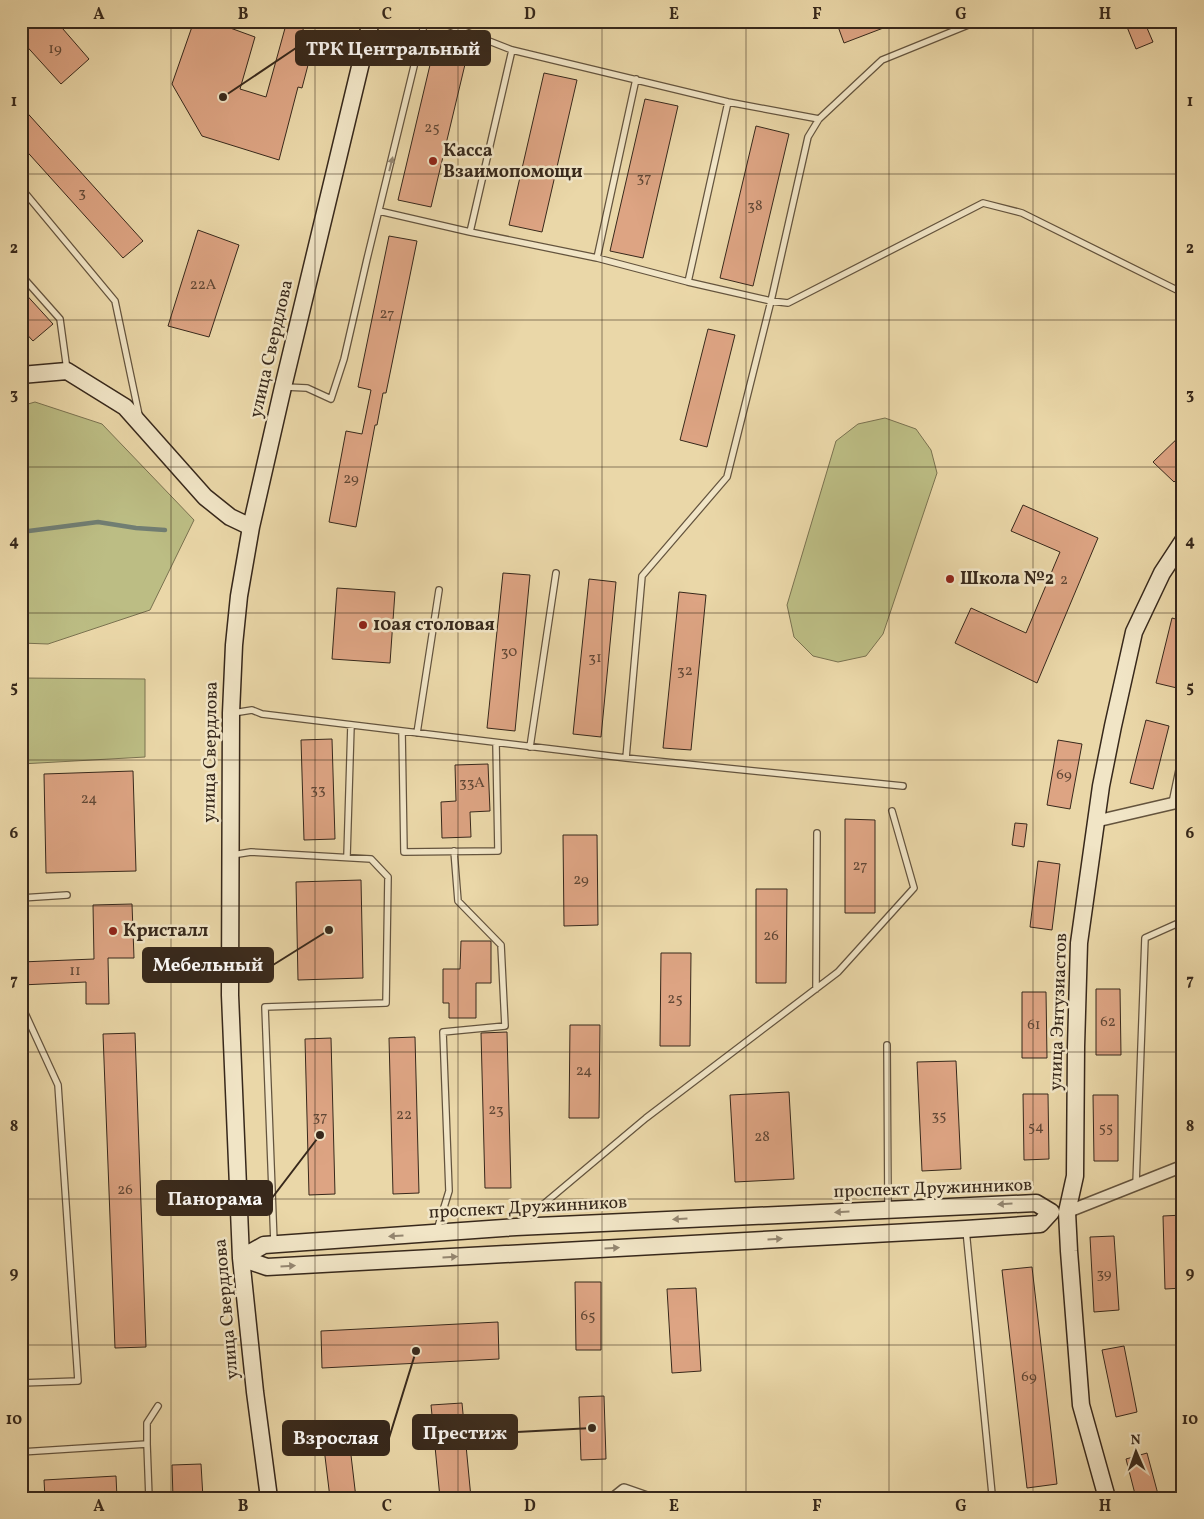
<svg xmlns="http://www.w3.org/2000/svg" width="1204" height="1519" viewBox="0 0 1204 1519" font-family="Vollkorn,serif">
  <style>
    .green { fill: #bcbd84; stroke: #7a7250 }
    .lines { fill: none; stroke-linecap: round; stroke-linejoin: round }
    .stream { stroke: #717e73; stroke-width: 4.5 }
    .building { fill: #dda483; stroke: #37281b }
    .lane-casing { stroke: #64543e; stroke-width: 8 }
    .street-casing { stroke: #64543e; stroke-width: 14 }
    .secondary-casing { stroke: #37281b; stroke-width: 19 }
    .lane { stroke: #f1e5c6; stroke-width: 5.5 }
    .street { stroke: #f1e5c6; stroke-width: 11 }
    .secondary { stroke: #f1e5c6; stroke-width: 16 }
    .oneway { fill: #948670 }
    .grid { fill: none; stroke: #37281b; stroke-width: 1; stroke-opacity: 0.55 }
    .poi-dot { fill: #8f2418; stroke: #f1e5c6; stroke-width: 2 }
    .labels { text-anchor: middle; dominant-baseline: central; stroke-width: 5; stroke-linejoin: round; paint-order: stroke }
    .number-label { font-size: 15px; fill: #604735 }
    .poi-label { font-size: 18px; font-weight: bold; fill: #37281b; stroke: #f1e5c6; text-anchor: start }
    .street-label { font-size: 18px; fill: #37281b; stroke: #f1e5c6 }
    .leader { fill: none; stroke: #37281b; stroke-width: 2 }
    .callout-dot { fill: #37281b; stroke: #f1e5c6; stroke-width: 2 }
    .callout { fill: #37281b; stroke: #37281b; stroke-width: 2 }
    .callout-label { font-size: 19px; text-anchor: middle; font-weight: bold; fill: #fff }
    .neatline { fill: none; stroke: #37281b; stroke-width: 2 }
    .grid-label { font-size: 16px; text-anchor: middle; font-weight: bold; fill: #37281b }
  </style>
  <rect width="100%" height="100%" fill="#ead7a8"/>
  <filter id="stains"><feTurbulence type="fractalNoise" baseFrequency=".004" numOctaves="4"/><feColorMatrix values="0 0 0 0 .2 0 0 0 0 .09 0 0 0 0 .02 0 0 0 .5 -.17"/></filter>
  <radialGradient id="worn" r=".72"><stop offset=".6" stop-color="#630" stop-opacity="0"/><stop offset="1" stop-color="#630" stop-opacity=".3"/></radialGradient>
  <!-- green -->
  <path class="green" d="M 35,402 L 102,424 L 194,520 L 150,610 L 48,644 L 21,643 L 21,406 Z
    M 885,418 L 916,429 L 931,450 L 937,473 L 883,634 L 866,656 L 838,662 L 813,656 L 794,637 L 787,605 L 836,441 L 858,424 Z
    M 21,678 L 145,679 L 145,757 L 21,764 Z"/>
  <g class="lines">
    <!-- stream -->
    <path class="stream" d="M 21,532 L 98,522 L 136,528 L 165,530"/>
  </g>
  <!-- building -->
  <path class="building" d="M 21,21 L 56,21 L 89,59 L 61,84 L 21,40 Z
    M 194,21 L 211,21 L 255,37 L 240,89 L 266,97 L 287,21 L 298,21 L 313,46 L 302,88 L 298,87 L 279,160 L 202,136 L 172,84 Z
    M 836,21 L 899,21 L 899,22 L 844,43 Z
    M 1141,21 L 1144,21 L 1153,42 L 1136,49 L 1127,27 Z
    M 434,48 L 467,56 L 431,207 L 398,200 Z
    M 544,73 L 577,80 L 542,232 L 509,225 Z
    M 645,99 L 678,106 L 643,258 L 610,251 Z
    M 21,106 L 143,241 L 123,258 L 21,145 Z
    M 756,126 L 789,134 L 753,286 L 720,278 Z
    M 198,230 L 239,245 L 209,337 L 168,326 Z
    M 389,236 L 417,241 L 386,393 L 383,393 L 377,425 L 375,425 L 356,527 L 329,522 L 346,431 L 362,434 L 371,390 L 358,387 Z
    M 21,289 L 53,324 L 33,341 L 21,328 Z
    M 708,329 L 735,335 L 707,447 L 680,440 Z
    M 1183,433 L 1183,473 L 1174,482 L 1153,462 Z
    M 1023,505 L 1098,538 L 1037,683 L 955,643 L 971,608 L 1026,633 L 1060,552 L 1011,531 Z
    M 503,573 L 530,575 L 515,731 L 487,728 Z
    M 589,579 L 616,582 L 601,737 L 573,734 Z
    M 337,588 L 395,592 L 390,663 L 332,659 Z
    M 679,592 L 706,595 L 691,750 L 663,748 Z
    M 1172,618 L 1183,621 L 1183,666 L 1177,688 L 1156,683 Z
    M 1146,720 L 1169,726 L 1153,789 L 1130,783 Z
    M 332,739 L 335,839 L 304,840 L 301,740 Z
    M 1058,740 L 1082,744 L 1070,809 L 1047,805 Z
    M 488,764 L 490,811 L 470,812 L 471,837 L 442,838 L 441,802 L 456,801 L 455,765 Z
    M 133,771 L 136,871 L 46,873 L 44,774 Z
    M 845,819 L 875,820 L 875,913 L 845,913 Z
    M 1015,823 L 1027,824 L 1024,847 L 1012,845 Z
    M 563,835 L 597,835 L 598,925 L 564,926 Z
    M 1038,861 L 1060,864 L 1052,930 L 1030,927 Z
    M 361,880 L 363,978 L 298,980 L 296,882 Z
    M 756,889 L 787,889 L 786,983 L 756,983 Z
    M 132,904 L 134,958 L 108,958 L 109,1004 L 86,1004 L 86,982 L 21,985 L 21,962 L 94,959 L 93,905 Z
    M 461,941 L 491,941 L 491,983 L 476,983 L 476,1018 L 449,1018 L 449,1003 L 443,1003 L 443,969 L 460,969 Z
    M 661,953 L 691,953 L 690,1046 L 660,1046 Z
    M 1096,989 L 1120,989 L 1121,1055 L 1096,1055 Z
    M 1022,992 L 1046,992 L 1047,1058 L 1022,1058 Z
    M 570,1025 L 600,1025 L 599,1118 L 569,1118 Z
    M 507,1032 L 511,1188 L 485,1188 L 481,1033 Z
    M 135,1033 L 146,1347 L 115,1348 L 103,1034 Z
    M 415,1037 L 419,1193 L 393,1194 L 389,1038 Z
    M 331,1038 L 335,1194 L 309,1195 L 305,1039 Z
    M 956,1061 L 961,1169 L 922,1171 L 917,1062 Z
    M 789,1092 L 794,1179 L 735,1182 L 730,1095 Z
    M 1023,1094 L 1048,1094 L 1049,1159 L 1024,1160 Z
    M 1093,1095 L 1118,1095 L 1118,1161 L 1094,1161 Z
    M 1183,1215 L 1183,1288 L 1165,1289 L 1163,1216 Z
    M 1114,1236 L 1119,1310 L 1094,1312 L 1090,1237 Z
    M 1032,1267 L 1057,1484 L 1027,1488 L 1002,1270 Z
    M 575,1282 L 601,1282 L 601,1350 L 576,1350 Z
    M 696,1288 L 701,1371 L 672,1373 L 667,1289 Z
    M 498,1322 L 499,1359 L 322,1368 L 321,1331 Z
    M 1124,1346 L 1137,1412 L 1116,1417 L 1102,1350 Z
    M 604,1396 L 606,1459 L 581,1460 L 579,1397 Z
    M 462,1403 L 471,1498 L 440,1498 L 431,1405 Z
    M 347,1421 L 356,1498 L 330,1498 L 321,1423 Z
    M 1147,1453 L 1159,1498 L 1136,1498 L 1126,1459 Z
    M 201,1464 L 203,1498 L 173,1498 L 172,1465 Z
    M 116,1476 L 117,1498 L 45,1498 L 44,1480 Z"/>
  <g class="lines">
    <!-- lane casing -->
    <g class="lane-casing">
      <path id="lane" d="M 438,21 L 512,50 L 728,102 L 819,119
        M 21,188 L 115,301 L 139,415
        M 379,211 L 470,232 L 597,258 L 688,282 L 771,301 L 788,303 L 983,203 L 1022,213 L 1183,293
        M 470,232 L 512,50
        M 597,258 L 636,79
        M 21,275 L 60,319 L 67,370
        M 688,282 L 728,102
        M 285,387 L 307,388 L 331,399 L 344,359 L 367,259 L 425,21
        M 233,713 L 252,710 L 262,714 L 626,758 L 903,786
        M 402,731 L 404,852 L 498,851 L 496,743
        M 417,733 L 439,590
        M 530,747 L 556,573
        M 626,758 L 642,576 L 727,477 L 771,301 L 808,137 L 819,119 L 882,60 L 978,21
        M 1172,803 L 1183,751
        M 232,855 L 251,852 L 371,859 L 388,877 L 386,1003 L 265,1007 L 274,1243
        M 347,856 L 351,725
        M 21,898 L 67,895
        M 816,989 L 817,833
        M 21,1011 L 24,1011 L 58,1085 L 78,1381 L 21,1383
        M 887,1045 L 888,1207
        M 1136,1184 L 1145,938 L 1183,921
        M 521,1223 L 646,1118 L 838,972 L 914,888 L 892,811
        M 437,1230 L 449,1191 L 443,1032 L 505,1026 L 501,945 L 458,901 L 454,851
        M 966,1230 L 992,1494 L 996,1498
        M 147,1444 L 147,1423 L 158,1406
        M 21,1452 L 147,1444 L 149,1498"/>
    </g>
    <!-- street casing -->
    <g class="street-casing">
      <path id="street" d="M 1097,821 L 1183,801
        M 1067,1212 L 1183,1166
        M 614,1498 L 624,1490 L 647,1498"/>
    </g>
    <!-- secondary casing -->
    <g class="secondary-casing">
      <path id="secondary" d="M 21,375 L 67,371 L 125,407 L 205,497 L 230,517 L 251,527
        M 241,1258 L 267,1267 L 966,1229 L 1040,1224 L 1051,1212
        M 241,1258 L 264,1245 L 516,1227 L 1036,1203 L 1051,1212
        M 269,1498 L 255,1392 L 241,1258 L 230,995 L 231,713 L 234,645 L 239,596 L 251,527 L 283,387 L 371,21
        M 1107,1498 L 1081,1405 L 1069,1251 L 1067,1212 L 1075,1176 L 1076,1047 L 1079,943 L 1101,786 L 1113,726 L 1134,632 L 1162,573 L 1183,541"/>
    </g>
    <!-- lane -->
    <use href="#lane" class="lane"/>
    <!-- street -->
    <use href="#street" class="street"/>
    <!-- secondary -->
    <use href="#secondary" class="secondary"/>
  </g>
  <!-- one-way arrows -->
  <defs><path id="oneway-solid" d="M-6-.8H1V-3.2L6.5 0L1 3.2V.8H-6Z" transform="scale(1.25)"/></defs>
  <g class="oneway">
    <use href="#oneway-solid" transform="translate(391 164) rotate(-76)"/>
    <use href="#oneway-solid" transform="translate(1005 1204) rotate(177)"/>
    <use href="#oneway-solid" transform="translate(842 1212) rotate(177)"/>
    <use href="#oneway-solid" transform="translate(680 1219) rotate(177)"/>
    <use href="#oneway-solid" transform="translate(396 1236) rotate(176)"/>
    <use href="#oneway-solid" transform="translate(775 1239) rotate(-3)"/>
    <use href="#oneway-solid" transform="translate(612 1248) rotate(-3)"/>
    <use href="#oneway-solid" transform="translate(450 1257) rotate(-3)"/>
    <use href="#oneway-solid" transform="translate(288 1266) rotate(-3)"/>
  </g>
  <!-- grid -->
  <path class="grid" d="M 171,21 L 171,1498M 315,21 L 315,1498M 458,21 L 458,1498M 602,21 L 602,1498M 746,21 L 746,1498M 889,21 L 889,1498M 1033,21 L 1033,1498M 21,174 L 1183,174M 21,320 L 1183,320M 21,467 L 1183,467M 21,613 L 1183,613M 21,760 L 1183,760M 21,906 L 1183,906M 21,1052 L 1183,1052M 21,1199 L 1183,1199M 21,1345 L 1183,1345"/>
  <!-- markers -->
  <g class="poi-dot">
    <circle cx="433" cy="161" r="5"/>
    <circle cx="950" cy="579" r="5"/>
    <circle cx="363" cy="625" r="5"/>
    <circle cx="113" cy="931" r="5"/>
  </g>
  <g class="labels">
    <!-- number labels -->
    <g class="number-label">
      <text x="55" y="49">19</text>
      <text x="432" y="128">25</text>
      <text x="644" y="178">37</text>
      <text x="82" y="193">3</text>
      <text x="755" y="206">38</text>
      <text x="203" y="285">22А</text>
      <text x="387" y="314">27</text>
      <text x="351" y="479">29</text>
      <text x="1064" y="580">2</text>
      <text x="509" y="652">30</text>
      <text x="595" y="658">31</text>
      <text x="685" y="671">32</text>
      <text x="1064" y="775">69</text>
      <text x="472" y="783">33А</text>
      <text x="318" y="790">33</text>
      <text x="89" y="799">24</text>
      <text x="860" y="866">27</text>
      <text x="581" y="880">29</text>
      <text x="771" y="936">26</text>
      <text x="75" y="971">11</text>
      <text x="675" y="999">25</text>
      <text x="1108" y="1022">62</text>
      <text x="1034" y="1025">61</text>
      <text x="584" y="1071">24</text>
      <text x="496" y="1110">23</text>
      <text x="404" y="1115">22</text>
      <text x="939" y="1116">35</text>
      <text x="320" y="1117">37</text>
      <text x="1036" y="1127">54</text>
      <text x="1106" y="1128">55</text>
      <text x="762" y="1137">28</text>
      <text x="125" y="1190">26</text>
      <text x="1104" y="1274">39</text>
      <text x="588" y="1316">65</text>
      <text x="1029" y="1377">69</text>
    </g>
    <!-- poi labels -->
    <g class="poi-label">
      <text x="443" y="151">Касса<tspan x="443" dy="21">Взаимопомощи</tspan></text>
      <text x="960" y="579">Школа №2</text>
      <text x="373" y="625">10ая столовая</text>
      <text x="123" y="931">Кристалл</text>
    </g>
    <!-- street labels -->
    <g class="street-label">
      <text transform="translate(272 349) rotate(-77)">улица Свердлова</text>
      <text transform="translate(211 752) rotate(-89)">улица Свердлова</text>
      <text transform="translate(1059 1012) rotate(-88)">улица Энтузиастов</text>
      <text transform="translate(933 1189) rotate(-2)">проспект Дружинников</text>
      <text transform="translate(528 1208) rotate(-3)">проспект Дружинников</text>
      <text transform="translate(227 1309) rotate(-95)">улица Свердлова</text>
    </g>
  </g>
  <!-- callouts -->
  <path class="leader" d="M223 97L296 48M329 930L273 965M320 1135L272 1198M592 1428L517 1432M416 1351L389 1438"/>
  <g class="callout-dot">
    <circle cx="223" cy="97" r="5"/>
    <circle cx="329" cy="930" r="5"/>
    <circle cx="320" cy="1135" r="5"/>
    <circle cx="592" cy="1428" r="5"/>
    <circle cx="416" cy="1351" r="5"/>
  </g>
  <g class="callout">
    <rect x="296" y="31" width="194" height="34" rx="5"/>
    <rect x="143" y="948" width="130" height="34" rx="5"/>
    <rect x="157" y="1181" width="115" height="34" rx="5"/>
    <rect x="413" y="1415" width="104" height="34" rx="5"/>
    <rect x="283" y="1421" width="106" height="34" rx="5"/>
  </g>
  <g class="callout-label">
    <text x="393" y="55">ТРК Центральный</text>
    <text x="208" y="971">Мебельный</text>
    <text x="215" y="1205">Панорама</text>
    <text x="465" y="1439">Престиж</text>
    <text x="336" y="1444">Взрослая</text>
  </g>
  <!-- margin -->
  <rect width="1204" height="1519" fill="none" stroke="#ead7a8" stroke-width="55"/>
  <!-- north arrow -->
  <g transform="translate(1136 1452) rotate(358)" stroke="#f1e5c6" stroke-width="4" paint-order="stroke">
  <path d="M0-4L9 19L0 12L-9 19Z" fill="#37281b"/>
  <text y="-8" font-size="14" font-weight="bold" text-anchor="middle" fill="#37281b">N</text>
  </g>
  <rect x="28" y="28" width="1148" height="1464" class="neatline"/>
  <g class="grid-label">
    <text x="99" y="19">A</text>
    <text x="243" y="19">B</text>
    <text x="387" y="19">C</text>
    <text x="530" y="19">D</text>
    <text x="674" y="19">E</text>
    <text x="817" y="19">F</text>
    <text x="961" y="19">G</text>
    <text x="1105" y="19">H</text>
    <text x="14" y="106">1</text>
    <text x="1190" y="106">1</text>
    <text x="14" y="253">2</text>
    <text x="1190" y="253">2</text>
    <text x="14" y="399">3</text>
    <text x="1190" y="399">3</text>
    <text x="14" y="546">4</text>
    <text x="1190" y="546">4</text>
    <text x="14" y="692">5</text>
    <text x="1190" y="692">5</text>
    <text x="14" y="838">6</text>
    <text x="1190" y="838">6</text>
    <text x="14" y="985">7</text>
    <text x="1190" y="985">7</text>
    <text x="14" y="1131">8</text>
    <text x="1190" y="1131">8</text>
    <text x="14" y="1278">9</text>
    <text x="1190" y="1278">9</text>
    <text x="14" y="1424">10</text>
    <text x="1190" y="1424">10</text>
    <text x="99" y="1511">A</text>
    <text x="243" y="1511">B</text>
    <text x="387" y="1511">C</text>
    <text x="530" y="1511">D</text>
    <text x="674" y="1511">E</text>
    <text x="817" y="1511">F</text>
    <text x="961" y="1511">G</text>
    <text x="1105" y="1511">H</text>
  </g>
  <rect width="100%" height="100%" filter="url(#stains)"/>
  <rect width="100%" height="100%" fill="url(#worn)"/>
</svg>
